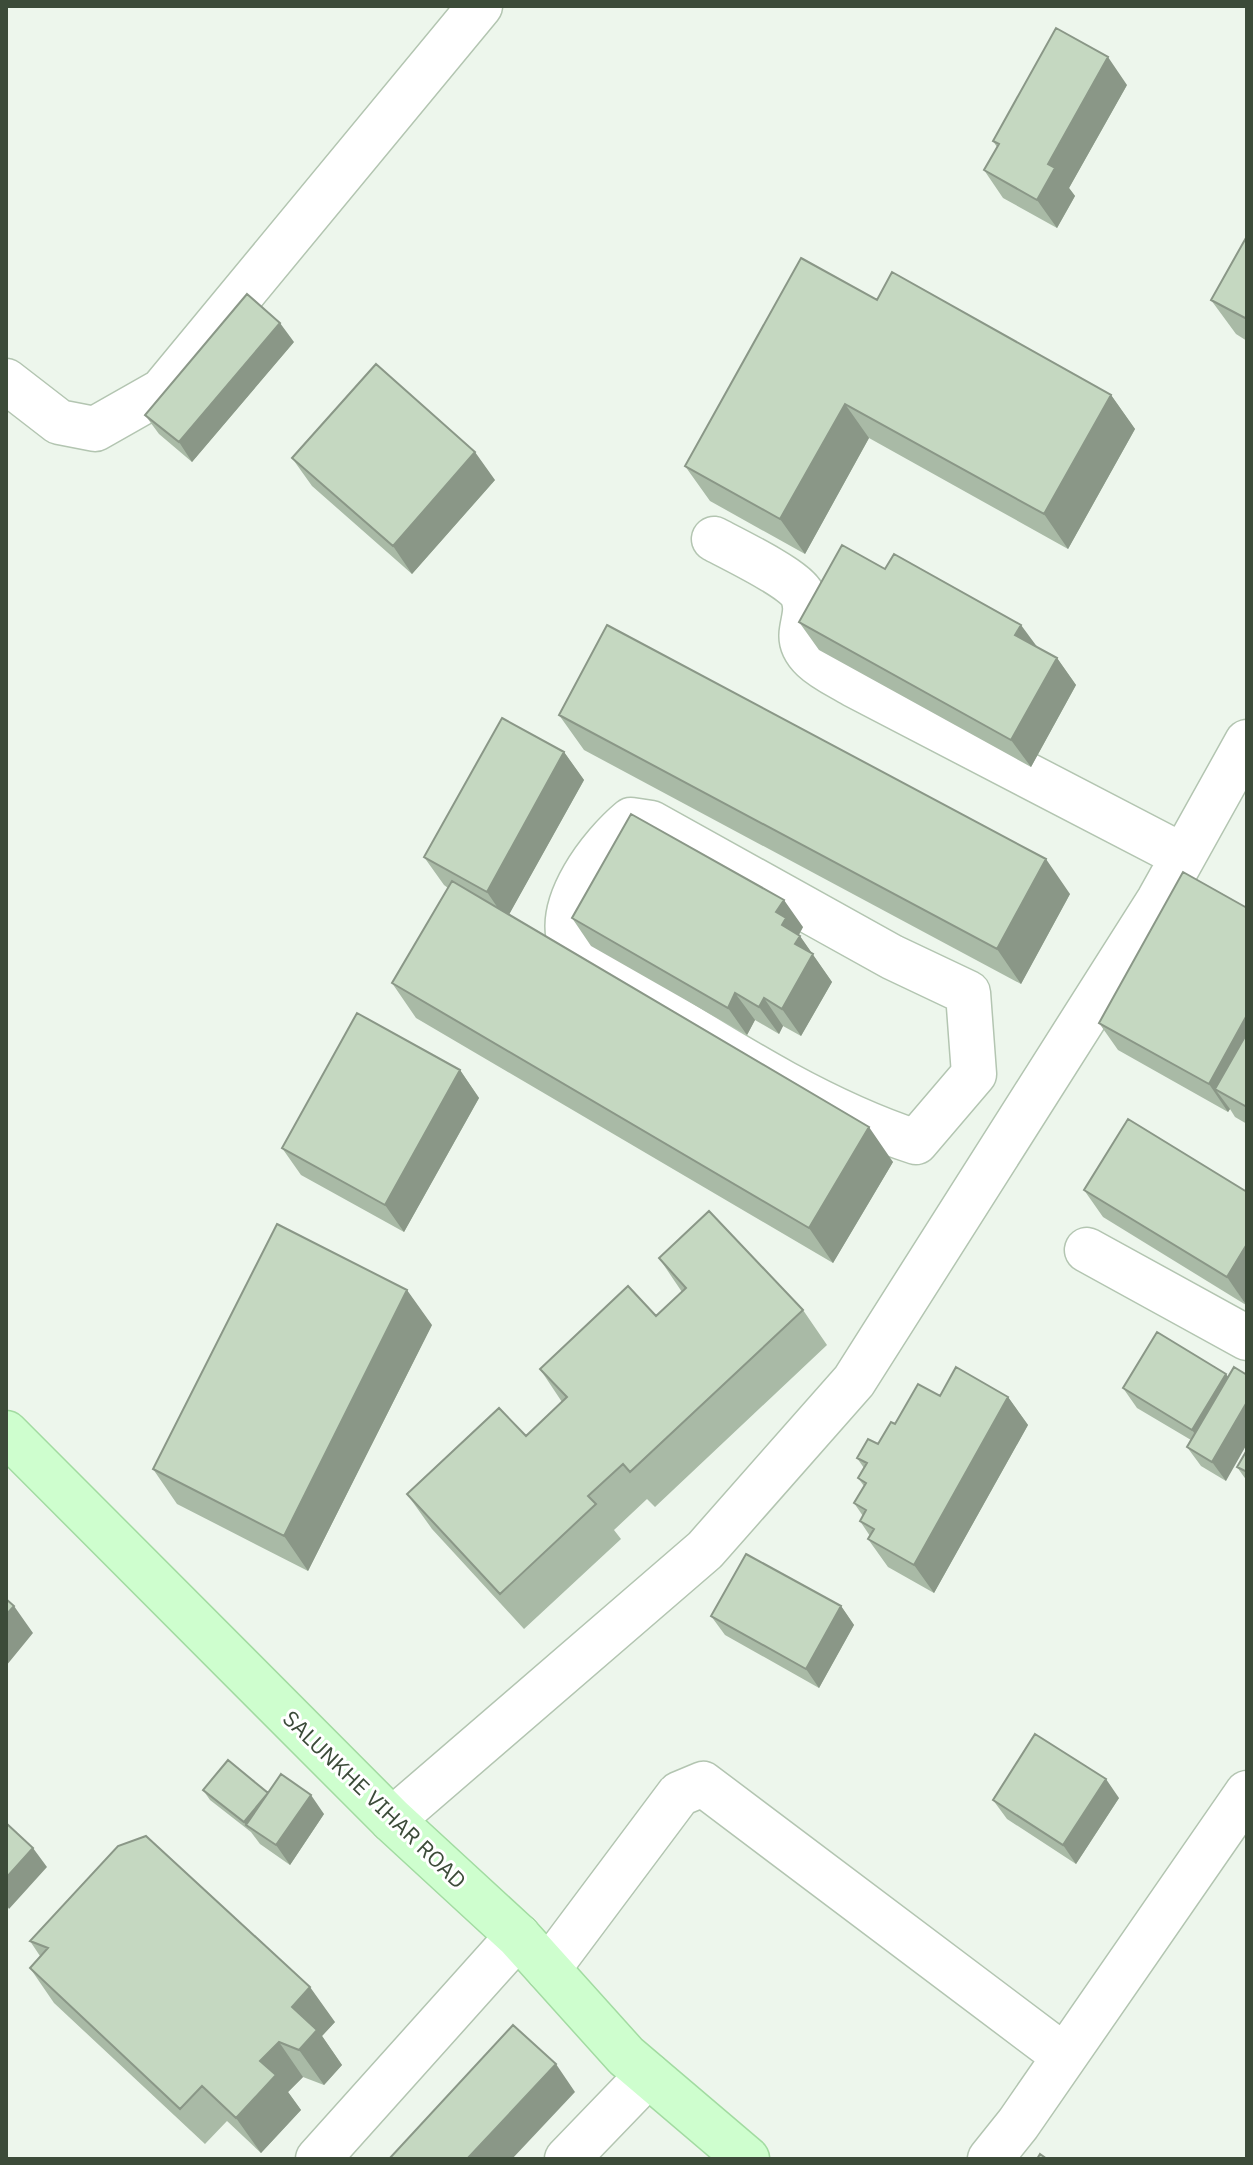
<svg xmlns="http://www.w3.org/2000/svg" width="1253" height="2165" viewBox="0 0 1253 2165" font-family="'IBM Plex Sans',sans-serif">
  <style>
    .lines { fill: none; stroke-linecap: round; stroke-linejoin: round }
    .street-casing { stroke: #b3c5b1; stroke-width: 47 }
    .secondary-casing { stroke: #a2dba1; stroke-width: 47 }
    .street { stroke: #fff; stroke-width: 44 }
    .secondary { stroke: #cefece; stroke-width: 44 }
    .wall { fill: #a9baa6 }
    .shaded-wall { fill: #8a9787 }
    .building { fill: #c5d8c1; stroke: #8a9787; stroke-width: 2 }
    .labels { text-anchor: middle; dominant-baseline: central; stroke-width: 6; stroke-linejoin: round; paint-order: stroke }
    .street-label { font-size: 22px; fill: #3c4b39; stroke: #fff }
  </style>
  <rect width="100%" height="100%" fill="#edf6ec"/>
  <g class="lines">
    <!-- street casing -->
    <g class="street-casing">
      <path id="street" d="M 6,381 L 59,422 L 95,429 L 162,391 L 480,6
        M 714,539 C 731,548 795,579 802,594 C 808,608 804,617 802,630 C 797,659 835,673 854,685 L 1183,856
        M 631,820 L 651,823 L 892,957 L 968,993 L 974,1074 L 916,1142 C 800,1104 692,1027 588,965 C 582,959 574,953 571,945 C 555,904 601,845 631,820 Z
        M 1087,1250 L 1247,1338
        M 392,1820 L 705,1550 L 854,1381 L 1159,900 L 1247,742
        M 548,1969 L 679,1794 L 703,1784 L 1064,2056
        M 318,2159 L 518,1936
        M 567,2159 L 648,2075
        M 990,2159 L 1018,2124 L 1247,1793"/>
    </g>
    <!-- secondary casing -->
    <g class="secondary-casing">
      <path id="secondary" d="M 6,1433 L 392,1820 L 518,1936 L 626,2056 L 747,2159"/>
    </g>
    <!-- street -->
    <use href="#street" class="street"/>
    <!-- secondary -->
    <use href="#secondary" class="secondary"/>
  </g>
  <!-- wall -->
  <path class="wall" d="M 1127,85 L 1069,188 L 1075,196 L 1057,228 L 1003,198 L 984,170 L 997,147 L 993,141 Z
    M 1247,236 L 1247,341 L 1236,334 L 1211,300 Z
    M 877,300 L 1111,395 L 1135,429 L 1068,549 L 869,438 L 805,554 L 710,501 L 685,466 Z
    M 294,342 L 192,462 L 159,434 L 145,415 Z
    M 292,458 L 495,480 L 412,574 L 312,486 Z
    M 885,569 L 1057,658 L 1076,685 L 1031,767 L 819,650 L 799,622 Z
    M 559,715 L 1070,894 L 1021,984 L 584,750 Z
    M 564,752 L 584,780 L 509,914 L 893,1162 L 833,1263 L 416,1018 L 392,983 L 448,888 L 444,885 L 424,857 Z
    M 1247,908 L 1247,1124 L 1235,1117 L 1230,1109 L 1228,1112 L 1118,1050 L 1099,1023 Z
    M 572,918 L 803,927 L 799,935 L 832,982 L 801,1036 L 783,1026 L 779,1034 L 755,1020 L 747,1035 L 591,946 Z
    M 460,1070 L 479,1098 L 404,1232 L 301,1175 L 282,1148 Z
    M 1128,1119 L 1246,1305 L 1103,1217 L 1084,1190 Z
    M 659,1258 L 803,1310 L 827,1345 L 655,1507 L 647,1499 L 614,1530 L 621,1539 L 524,1629 L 432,1529 L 407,1494 L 526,1436 L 562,1402 L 540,1369 L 656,1316 L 682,1292 Z
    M 432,1325 L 308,1571 L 177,1504 L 153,1469 Z
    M 1228,1376 L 1226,1481 L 1201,1466 L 1187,1447 L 1191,1440 L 1137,1408 L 1123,1388 Z
    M 940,1396 L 1008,1397 L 1028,1425 L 934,1593 L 888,1567 L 868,1539 L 870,1536 L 860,1521 L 863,1516 L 854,1503 L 864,1486 L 858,1478 L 864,1468 L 857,1458 L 878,1444 L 895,1424 Z
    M 1247,1450 L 1247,1481 L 1237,1467 Z
    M 841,1606 L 854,1625 L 819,1688 L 725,1635 L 711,1616 Z
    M 203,1790 L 268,1793 L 324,1814 L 290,1865 L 260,1844 L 251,1832 L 210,1800 Z
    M 1119,1798 L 1076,1864 L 1007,1819 L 993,1800 Z
    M 30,1941 L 335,2022 L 322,2036 L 342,2065 L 324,2085 L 303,2077 L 288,2092 L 301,2110 L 261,2153 L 227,2121 L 205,2144 L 54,2003 L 30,1968 L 40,1956 Z"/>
  <!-- shaded-wall -->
  <path class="shaded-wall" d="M 1108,57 L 1127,85 L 1069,188 L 1075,196 L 1057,228 L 1037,200 L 1048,164 Z
    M 280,323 L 294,342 L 192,462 L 179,442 Z
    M 1111,395 L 1135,429 L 1068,549 L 1044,514 Z
    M 845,404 L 869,438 L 805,554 L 780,519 Z
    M 475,452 L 495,480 L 412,574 L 393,546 Z
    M 1021,625 L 1041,652 L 1015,635 Z
    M 1057,658 L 1076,685 L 1031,767 L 1011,740 Z
    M 564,752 L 584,780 L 506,920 L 487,892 Z
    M 1046,859 L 1070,894 L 1021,984 L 997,949 Z
    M 784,900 L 803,927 L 798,936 L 800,936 L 832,982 L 801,1036 L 782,1009 L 782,925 L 776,912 Z
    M 735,993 L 755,1020 L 747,1035 L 728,1008 Z
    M 764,998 L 783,1026 L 779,1034 L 759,1007 Z
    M 1247,1015 L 1247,1078 L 1215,1089 L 1230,1109 L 1228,1112 L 1209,1084 Z
    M 460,1070 L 479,1098 L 404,1232 L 385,1205 Z
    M 869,1127 L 893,1162 L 833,1263 L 809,1228 Z
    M 1247,1244 L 1247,1304 L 1246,1305 L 1227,1277 Z
    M 407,1290 L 432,1325 L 308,1571 L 284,1536 Z
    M 1226,1374 L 1240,1393 L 1206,1449 L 1192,1430 Z
    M 1008,1397 L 1028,1425 L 934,1593 L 914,1565 Z
    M 1247,1402 L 1247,1444 L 1226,1481 L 1212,1462 Z
    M 14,1606 L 33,1633 L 6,1666 L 6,1615 Z
    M 841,1606 L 854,1625 L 819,1688 L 806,1669 Z
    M 1106,1779 L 1119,1798 L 1076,1864 L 1063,1845 Z
    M 268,1793 L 246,1825 L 250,1832 L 244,1822 Z
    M 311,1795 L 324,1814 L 290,1865 L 276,1845 Z
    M 33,1848 L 47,1867 L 9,1909 L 6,1904 L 6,1878 Z
    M 310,1987 L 335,2022 L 322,2036 L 342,2065 L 324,2085 L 299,2050 L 292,2007 Z
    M 279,2042 L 303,2077 L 288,2092 L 301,2110 L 261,2153 L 236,2118 L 260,2061 Z
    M 556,2064 L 575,2092 L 512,2159 L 467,2159 Z"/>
  <!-- building -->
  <path class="building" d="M 1056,28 L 1108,57 L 1048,164 L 1055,168 L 1037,200 L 984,170 L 999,144 L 993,141 Z
    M 1247,236 L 1247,319 L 1211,300 Z
    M 801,258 L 877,300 L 892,272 L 1111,395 L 1044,514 L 845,404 L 780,519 L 685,466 Z
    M 247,294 L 280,323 L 179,442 L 145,415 Z
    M 376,364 L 475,452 L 393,546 L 292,458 Z
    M 842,545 L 885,569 L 894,554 L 1021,625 L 1015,635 L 1057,658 L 1011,740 L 799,622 Z
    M 607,625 L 1046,859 L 997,949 L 559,715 Z
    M 502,718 L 564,752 L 487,892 L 424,857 Z
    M 631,814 L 784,900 L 776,912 L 786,918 L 782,925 L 800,936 L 795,944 L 813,954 L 782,1009 L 764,998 L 759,1007 L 735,993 L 728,1008 L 572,918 Z
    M 1183,872 L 1247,908 L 1247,1015 L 1209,1084 L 1099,1023 Z
    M 452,881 L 869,1127 L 809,1228 L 392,983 Z
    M 357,1013 L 460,1070 L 385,1205 L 282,1148 Z
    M 1247,1033 L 1247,1107 L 1215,1089 Z
    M 1128,1119 L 1247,1192 L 1247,1244 L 1227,1277 L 1084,1190 Z
    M 709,1211 L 803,1310 L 630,1472 L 623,1464 L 588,1496 L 596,1504 L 500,1594 L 407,1494 L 499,1408 L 526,1436 L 567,1397 L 540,1369 L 628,1286 L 656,1316 L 686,1288 L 659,1258 Z
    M 277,1224 L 407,1290 L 284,1536 L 153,1469 Z
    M 1157,1332 L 1226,1374 L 1192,1430 L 1123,1388 Z
    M 956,1367 L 1008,1397 L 914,1565 L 868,1539 L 874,1529 L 860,1521 L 866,1510 L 854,1503 L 866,1483 L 858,1478 L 867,1463 L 857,1458 L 868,1439 L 878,1444 L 891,1422 L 895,1424 L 918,1384 L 940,1396 Z
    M 1234,1367 L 1247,1375 L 1247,1402 L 1212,1462 L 1187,1447 Z
    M 1247,1450 L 1247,1472 L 1237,1467 Z
    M 746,1554 L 841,1606 L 806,1669 L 711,1616 Z
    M 6,1599 L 14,1606 L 6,1615 Z
    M 1035,1734 L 1106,1779 L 1063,1845 L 993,1800 Z
    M 228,1760 L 268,1793 L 244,1822 L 203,1790 Z
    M 281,1774 L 311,1795 L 276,1845 L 246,1825 Z
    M 6,1823 L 33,1848 L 6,1878 Z
    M 146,1836 L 310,1987 L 292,2007 L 317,2030 L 299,2050 L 279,2042 L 260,2061 L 276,2075 L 236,2118 L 202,2086 L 180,2109 L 30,1968 L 48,1948 L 30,1941 L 118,1846 Z
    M 513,2025 L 556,2064 L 467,2159 L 389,2159 Z
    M 1040,2154 L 1047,2159 L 1037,2159 Z"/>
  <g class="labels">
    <!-- street labels -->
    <g class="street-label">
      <text transform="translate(375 1799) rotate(44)">SALUNKHE VIHAR ROAD</text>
    </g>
  </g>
  <!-- border -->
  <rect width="1253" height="2165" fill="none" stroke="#3c4b39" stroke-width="16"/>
</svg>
